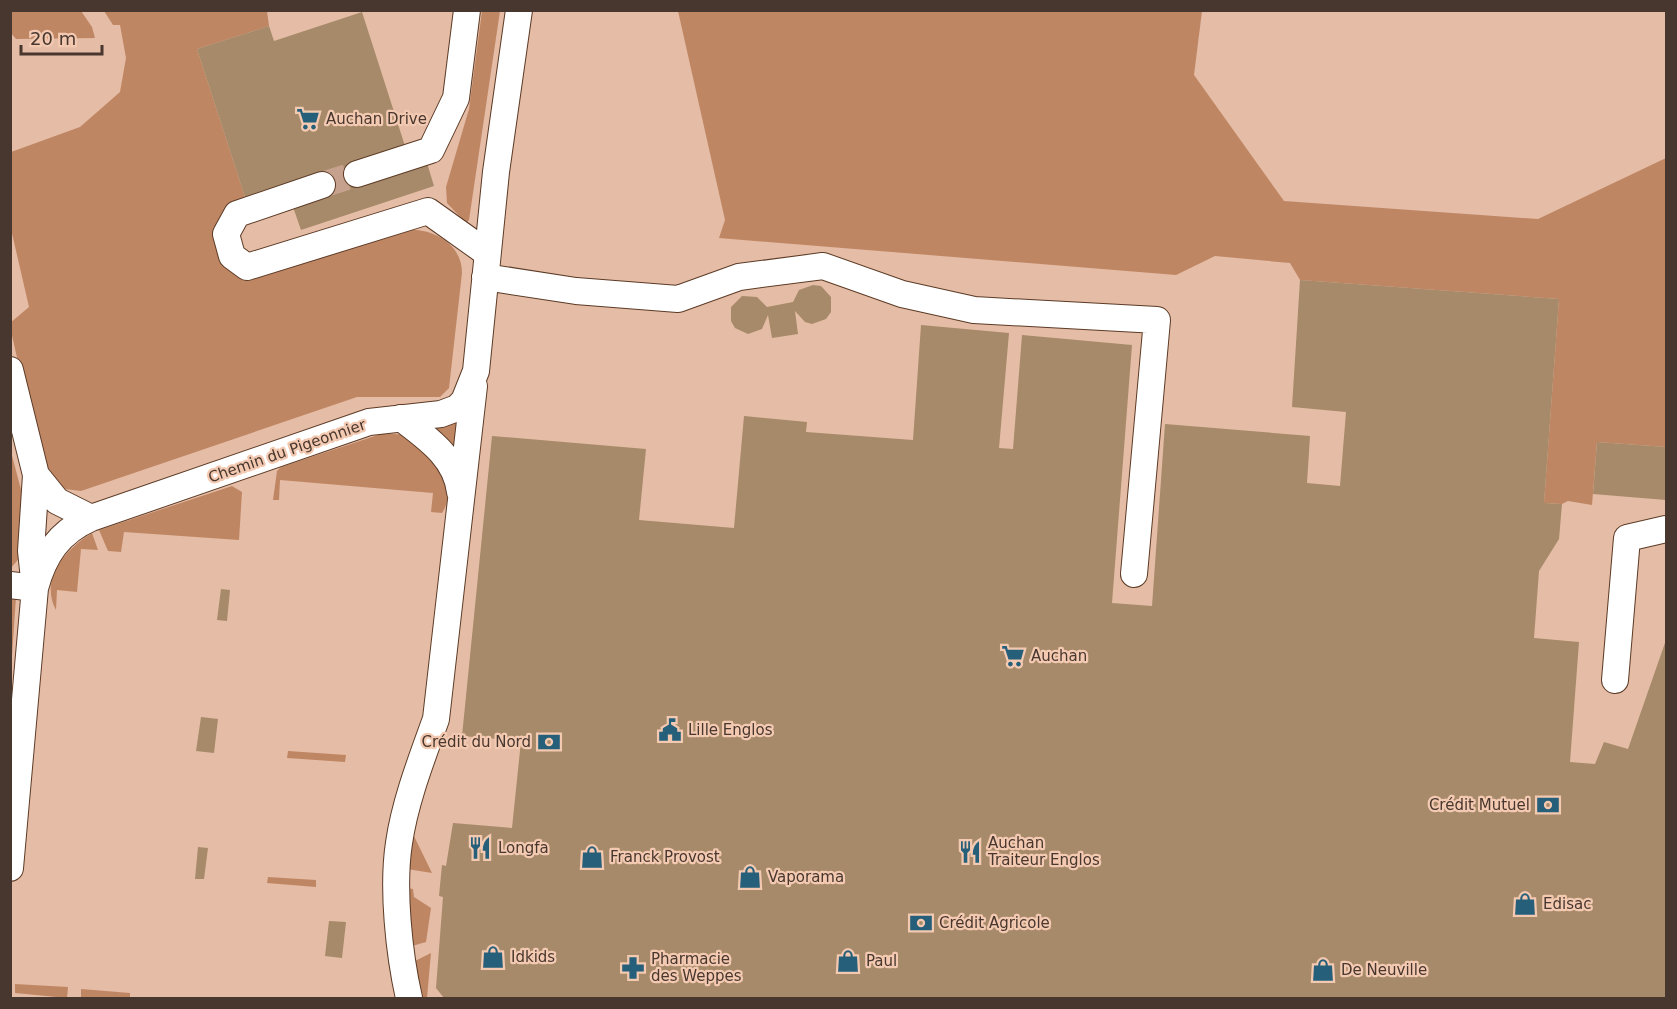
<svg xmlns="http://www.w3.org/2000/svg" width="1677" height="1009" viewBox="0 0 1677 1009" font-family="'DejaVu Sans',sans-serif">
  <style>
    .green { fill: #bf8664 }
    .building { fill: #a68a69 }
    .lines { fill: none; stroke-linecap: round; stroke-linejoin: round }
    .minor-tunnel { stroke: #c6a18d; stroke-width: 26; stroke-dasharray: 26 13; stroke-linecap: butt }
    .minor-casing { stroke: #5c3b26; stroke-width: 28 }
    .minor { stroke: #fff; stroke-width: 26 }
    .labels { text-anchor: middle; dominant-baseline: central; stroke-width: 4.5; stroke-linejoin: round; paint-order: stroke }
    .poi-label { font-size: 15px; fill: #48372e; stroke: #f3c9b1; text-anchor: start }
    .street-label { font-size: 15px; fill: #48372e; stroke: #f3c9b1 }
  </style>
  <rect width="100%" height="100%" fill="#e5bca5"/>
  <!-- green -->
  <path class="green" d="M 10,11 L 81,11 L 92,27 L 95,38 L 16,39 L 11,33 Z
    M 104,11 L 267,11 L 269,26 L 197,49 L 245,197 L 233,207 L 248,277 L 261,277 L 402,230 C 430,227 462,242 462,273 L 449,388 L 440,397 L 357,397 L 81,491 L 65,489 L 43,472 L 11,331 L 10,323 L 29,307 L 11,229 L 11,152 L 80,127 L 120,92 L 126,58 L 120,25 L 113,25 Z
    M 482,11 L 500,11 L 469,220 L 466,223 L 447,203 L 446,187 L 469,109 Z
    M 678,11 L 1202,11 L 1194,75 L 1284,201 L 1538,219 L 1666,158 L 1666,447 L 1597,442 L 1592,505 L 1568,501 L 1562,504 L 1544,503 L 1559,299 L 1300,280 L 1290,263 L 1215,256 L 1176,275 L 719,238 L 725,220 Z
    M 464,415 L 454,456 L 429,423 Z
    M 381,434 C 392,434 403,433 413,438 C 436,451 459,488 442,513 L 431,512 L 433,493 L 280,480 L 279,500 L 273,500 L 277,471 L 281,467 Z
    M 10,448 L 24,501 L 22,555 L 11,568 Z
    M 232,486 L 242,492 L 239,540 L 124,532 L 121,552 L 108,551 L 99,530 Z
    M 92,533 L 98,550 L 81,549 L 77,592 L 57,590 L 56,610 C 39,578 66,549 92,533 Z
    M 11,591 L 16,597 L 11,671 Z
    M 288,751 L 346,755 L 345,762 L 287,758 Z
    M 420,802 L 421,806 L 412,832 L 432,873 L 401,868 Z
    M 268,877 L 316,880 L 316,887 L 267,883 Z
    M 401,887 L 413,889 L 414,897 L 431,908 L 426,942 L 405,948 Z
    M 431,953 L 427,998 L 417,998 L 407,965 Z
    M 15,984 L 68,987 L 67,998 L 15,993 Z
    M 81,989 L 130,993 L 130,998 L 81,998 Z"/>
  <!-- building -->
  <path class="building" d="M 362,12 L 405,146 L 427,163 L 434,186 L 301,230 L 293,207 L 319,174 L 245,197 L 197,49 L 269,26 L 274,41 Z
    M 1300,280 L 1559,299 L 1544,503 L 1562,504 L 1559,539 L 1539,571 L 1534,638 L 1579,642 L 1570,762 L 1595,764 L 1604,742 L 1628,749 L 1666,640 L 1666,998 L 444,998 L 436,988 L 443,897 L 439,896 L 442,865 L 446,866 L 453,823 L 512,828 L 521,741 L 462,736 L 492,436 L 646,449 L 639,520 L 734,528 L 744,416 L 807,422 L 806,432 L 913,440 L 921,325 L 1009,333 L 999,448 L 1013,449 L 1022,335 L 1132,345 L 1112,603 L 1152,606 L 1165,424 L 1310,436 L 1307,483 L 1340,486 L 1346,412 L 1292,407 Z
    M 813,285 L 821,286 L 831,297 L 831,312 L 826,319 L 812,324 L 805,322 L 795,311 L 798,334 L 772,338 L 768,315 L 762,329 L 748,334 L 735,328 L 731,321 L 731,307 L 742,296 L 757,297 L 767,307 L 793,302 L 799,290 Z
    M 1597,442 L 1666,447 L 1666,500 L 1593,494 Z
    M 221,589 L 230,590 L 227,621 L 217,620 Z
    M 201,717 L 218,719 L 214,753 L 196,751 Z
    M 198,847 L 208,848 L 204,879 L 195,879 Z
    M 329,921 L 346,922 L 342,958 L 325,956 Z"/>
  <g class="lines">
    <!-- minor-tunnel -->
    <path class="minor-tunnel" d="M 322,185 L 357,174"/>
    <!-- minor casing -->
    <g class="minor-casing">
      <path id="minor" d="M 357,174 L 431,150 L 456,98 L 467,10
        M 322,185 L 237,214 L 226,234 L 232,256 L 247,267 L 428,211 L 487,253
        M 485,277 L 576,291 L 678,299 L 739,277 L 823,266 L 902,294 L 974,310 L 1157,320 L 1134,574
        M 10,370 L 36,475
        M 401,418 C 427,438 456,457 460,492
        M 10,585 L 35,588 L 31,551 L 36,475 L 57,501 L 91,518
        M 1615,680 L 1627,538 L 1666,529
        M 10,868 L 35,588 C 44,555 59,532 91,518 L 369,422 L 441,414 L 457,408 L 464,401 L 476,371 L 496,172 L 519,10
        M 409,998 C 399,954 392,888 399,843 C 405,801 422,758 436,719 L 474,386"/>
    </g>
    <!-- minor -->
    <use href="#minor" class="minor"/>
  </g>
  <!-- icons -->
  <defs>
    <g id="supermarket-bare" transform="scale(1.8)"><path d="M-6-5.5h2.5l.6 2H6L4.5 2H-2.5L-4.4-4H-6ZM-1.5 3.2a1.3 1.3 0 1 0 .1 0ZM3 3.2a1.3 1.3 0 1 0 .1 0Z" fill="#265f79" stroke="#f3c9b1" stroke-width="2.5" paint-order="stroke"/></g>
    <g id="civic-bare" transform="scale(1.8)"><path d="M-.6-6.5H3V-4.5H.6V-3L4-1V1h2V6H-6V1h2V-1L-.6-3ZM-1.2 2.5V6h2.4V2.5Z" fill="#265f79" stroke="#f3c9b1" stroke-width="2.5" paint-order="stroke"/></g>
    <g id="bank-bare" transform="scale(1.8)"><path d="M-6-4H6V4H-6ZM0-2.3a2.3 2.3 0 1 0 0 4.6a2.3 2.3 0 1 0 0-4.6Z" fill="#265f79" stroke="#f3c9b1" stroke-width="2.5" paint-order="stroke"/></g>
    <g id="restaurant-bare" transform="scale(1.8)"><path d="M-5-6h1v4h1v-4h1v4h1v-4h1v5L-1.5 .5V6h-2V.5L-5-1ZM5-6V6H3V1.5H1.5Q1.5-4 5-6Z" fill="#265f79" stroke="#f3c9b1" stroke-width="2.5" paint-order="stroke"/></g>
    <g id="shop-bare" transform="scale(1.8)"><path d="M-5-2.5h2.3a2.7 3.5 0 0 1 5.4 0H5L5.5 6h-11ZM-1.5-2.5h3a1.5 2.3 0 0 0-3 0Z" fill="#265f79" stroke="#f3c9b1" stroke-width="2.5" paint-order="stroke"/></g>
    <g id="pharmacy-bare" transform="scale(1.8)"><path d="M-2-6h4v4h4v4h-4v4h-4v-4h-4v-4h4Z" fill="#265f79" stroke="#f3c9b1" stroke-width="2.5" paint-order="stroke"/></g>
  </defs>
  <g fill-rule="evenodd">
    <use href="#supermarket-bare" x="308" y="119"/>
    <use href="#supermarket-bare" x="1013" y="656"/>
    <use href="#civic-bare" x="670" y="730"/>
    <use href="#bank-bare" x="549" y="742"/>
    <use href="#bank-bare" x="1548" y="805"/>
    <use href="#restaurant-bare" x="480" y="848"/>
    <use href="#restaurant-bare" x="970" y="852"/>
    <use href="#shop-bare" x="592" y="857"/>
    <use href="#shop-bare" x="750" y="877"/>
    <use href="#shop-bare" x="1525" y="904"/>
    <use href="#bank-bare" x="921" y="923"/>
    <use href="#shop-bare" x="493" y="957"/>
    <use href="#shop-bare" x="848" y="961"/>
    <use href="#pharmacy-bare" x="633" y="968"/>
    <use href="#shop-bare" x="1323" y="970"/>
  </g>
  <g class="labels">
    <!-- poi labels -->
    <g class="poi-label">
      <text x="326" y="119">Auchan Drive</text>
      <text x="1031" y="656">Auchan</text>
      <text x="688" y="730">Lille Englos</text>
      <text x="531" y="742" text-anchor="end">Crédit du Nord</text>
      <text x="1530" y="805" text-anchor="end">Crédit Mutuel</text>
      <text x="988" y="843">Auchan<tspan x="988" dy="17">Traiteur Englos</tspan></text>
      <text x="498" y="848">Longfa</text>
      <text x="610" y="857">Franck Provost</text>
      <text x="768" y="877">Vaporama</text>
      <text x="1543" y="904">Edisac</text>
      <text x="939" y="923">Crédit Agricole</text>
      <text x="511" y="957">Idkids</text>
      <text x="651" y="959">Pharmacie<tspan x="651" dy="17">des Weppes</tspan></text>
      <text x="866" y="961">Paul</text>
      <text x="1341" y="970">De Neuville</text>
    </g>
    <!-- street labels -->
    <g class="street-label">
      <text transform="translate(287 451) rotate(-19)">Chemin du Pigeonnier</text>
    </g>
  </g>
  <!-- border -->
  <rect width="1677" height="1009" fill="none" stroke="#48372e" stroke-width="24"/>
  <!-- scale -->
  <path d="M21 45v9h81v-9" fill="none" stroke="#48372e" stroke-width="3"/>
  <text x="30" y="45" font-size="18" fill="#48372e" stroke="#f3c9b1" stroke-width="4.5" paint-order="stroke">20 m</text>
</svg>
